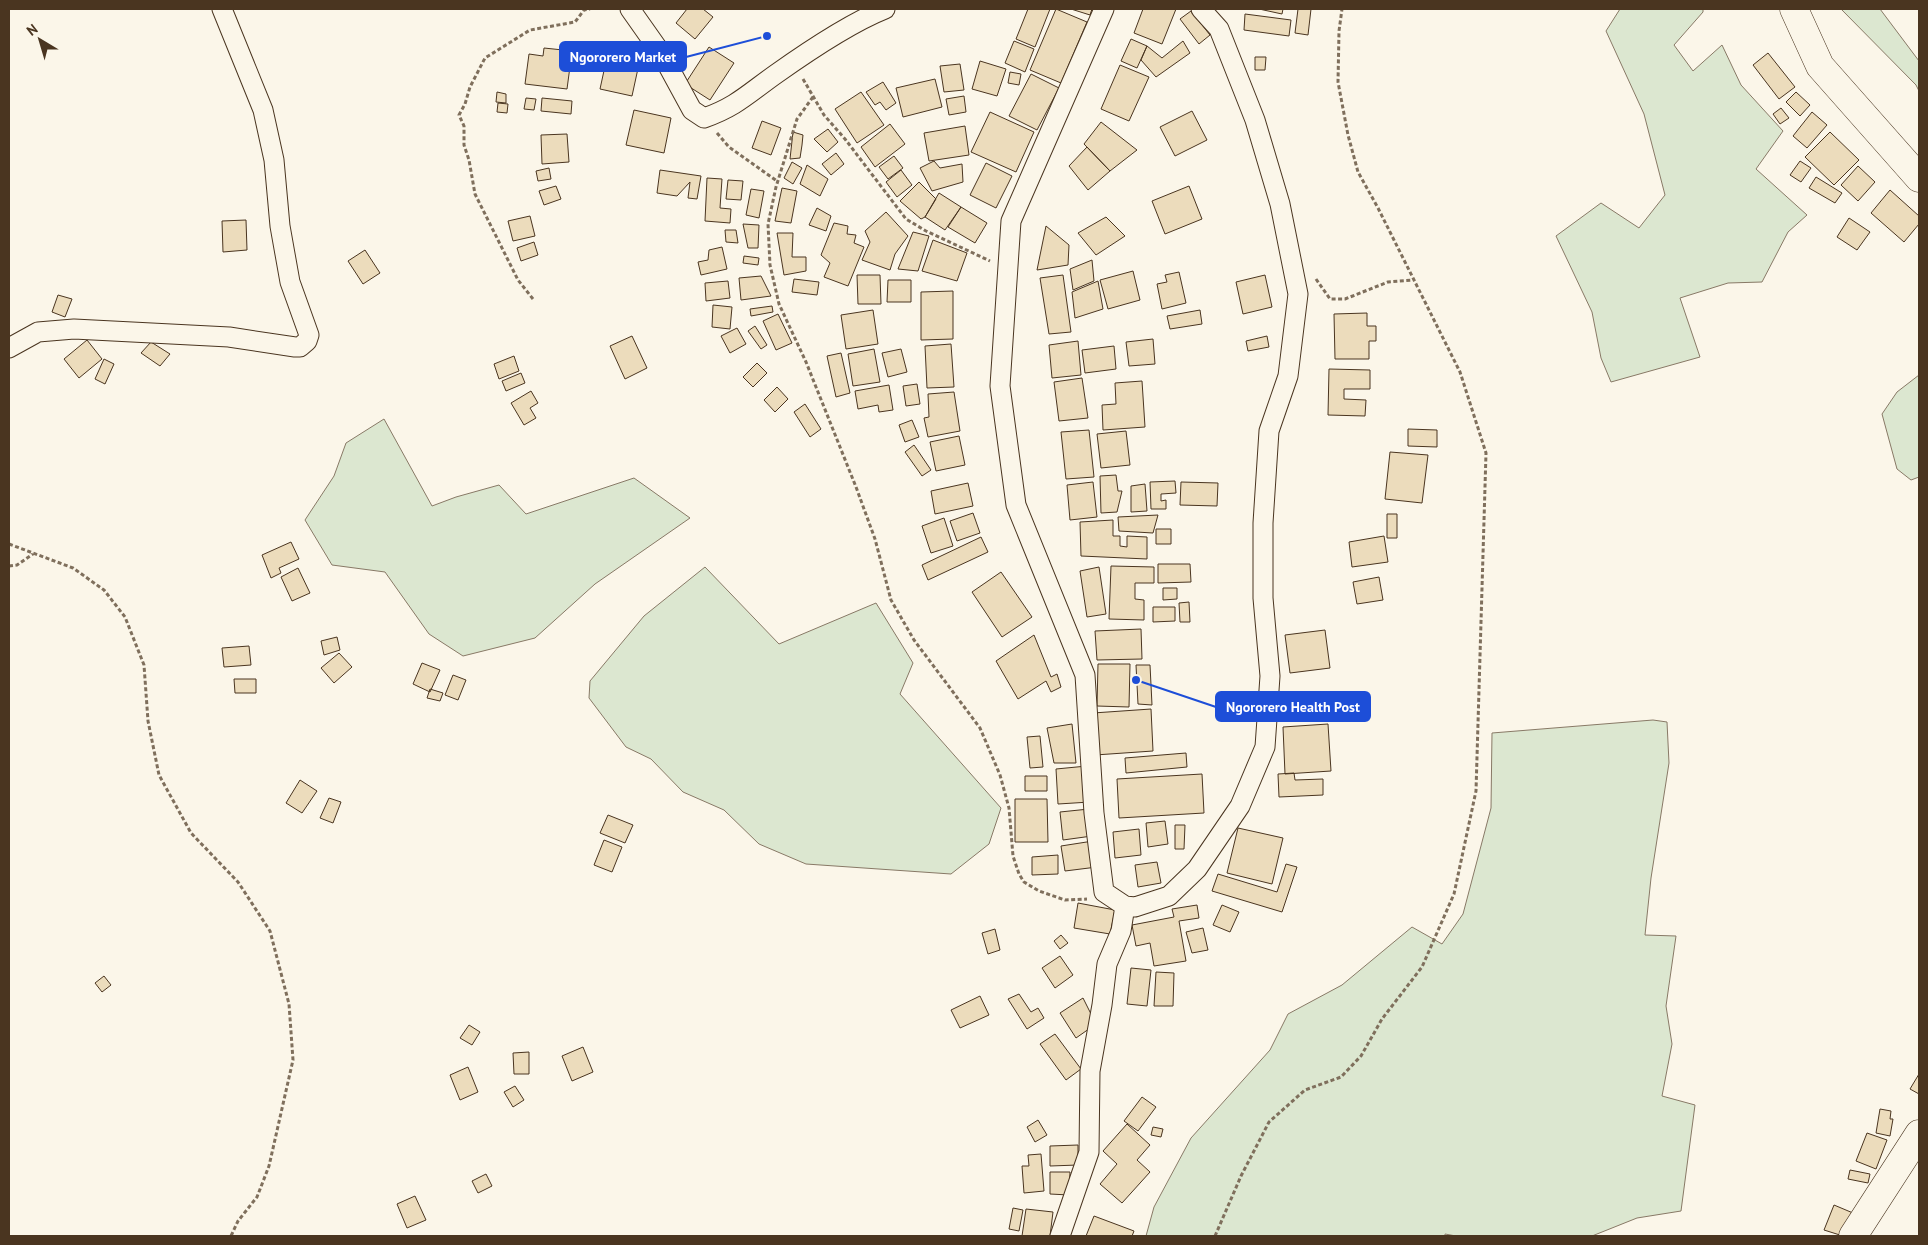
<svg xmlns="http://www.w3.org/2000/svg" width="1928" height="1245" viewBox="0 0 1928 1245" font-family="'PT Sans',sans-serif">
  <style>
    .green { fill: #dce7d0; stroke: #887966 }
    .building { fill: #ecdcbc; stroke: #4a3520 }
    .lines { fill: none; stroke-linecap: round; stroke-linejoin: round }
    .street-casing { stroke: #4a3520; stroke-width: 21 }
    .primary-casing { stroke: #4a3520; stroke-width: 29 }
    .path { stroke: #7f6f5c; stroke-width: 3; stroke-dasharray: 4 2.5; stroke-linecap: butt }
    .street { stroke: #fbf6e9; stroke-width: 19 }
    .primary { stroke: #fbf6e9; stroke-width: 28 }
    .leader { fill: none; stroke: #1d4ed8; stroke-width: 2 }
    .callout-dot { fill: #1d4ed8; stroke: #fbf6e9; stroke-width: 2 }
    .callout { fill: #1d4ed8; stroke: #1d4ed8; stroke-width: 2 }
    .callout-label { font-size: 14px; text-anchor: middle; font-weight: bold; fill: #fff }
  </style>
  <rect width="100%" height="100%" fill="#fbf6e9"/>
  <!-- green -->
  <path class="green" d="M 1620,9 L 1703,9 L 1703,12 L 1674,45 L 1693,71 L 1722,45 L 1741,85 L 1783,131 L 1756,169 L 1807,215 L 1788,232 L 1762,282 L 1728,283 L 1680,298 L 1700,357 L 1611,382 L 1601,358 L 1592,312 L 1556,236 L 1601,203 L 1639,228 L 1665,195 L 1644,114 L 1606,31 Z
    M 1841,9 L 1880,9 L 1919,61 L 1919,91 L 1916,85 Z
    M 1919,375 L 1919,477 L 1911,480 L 1897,469 L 1882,414 L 1897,392 Z
    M 384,419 L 432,506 L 456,497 L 499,485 L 526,514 L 634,478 L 690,518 L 595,584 L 535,638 L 463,656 L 429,634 L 385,572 L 332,565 L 305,520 L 334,476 L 346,443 Z
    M 705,567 L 779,644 L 876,603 L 913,663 L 900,694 L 1001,808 L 989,844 L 951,874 L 806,864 L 759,844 L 724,810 L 683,792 L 651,759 L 626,747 L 589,698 L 590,681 L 644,616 Z
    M 1653,720 L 1667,722 L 1669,763 L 1651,878 L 1645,935 L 1676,936 L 1666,1006 L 1672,1044 L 1662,1096 L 1695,1105 L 1681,1211 L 1637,1218 L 1592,1236 L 1456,1236 L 1445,1234 L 1445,1236 L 1146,1236 L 1154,1207 L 1191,1138 L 1270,1050 L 1288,1014 L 1342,985 L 1412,927 L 1442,944 L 1463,914 L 1491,808 L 1492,733 Z"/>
  <!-- building -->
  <path class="building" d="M 687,9 L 703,9 L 713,17 L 695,39 L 676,23 Z
    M 1028,9 L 1050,9 L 1035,47 L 1016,39 Z
    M 1056,9 L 1087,22 L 1061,83 L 1030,70 Z
    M 1071,9 L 1092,9 L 1090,15 Z
    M 1143,9 L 1176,9 L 1162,44 L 1134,33 Z
    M 1259,9 L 1283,9 L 1282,14 Z
    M 1298,9 L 1311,9 L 1308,35 L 1295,33 Z
    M 1191,11 L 1210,35 L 1199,44 L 1180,19 Z
    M 1245,14 L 1291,20 L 1289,36 L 1244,30 Z
    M 1131,39 L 1147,46 L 1137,68 L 1121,61 Z
    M 1014,41 L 1034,49 L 1025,72 L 1005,63 Z
    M 1183,41 L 1190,53 L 1156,77 L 1141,60 L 1147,46 L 1162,58 Z
    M 610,43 L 642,50 L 632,96 L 600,89 Z
    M 709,47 L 734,63 L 710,100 L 685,84 Z
    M 544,48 L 563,50 L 562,58 L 571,59 L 567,89 L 525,84 L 529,54 L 543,56 Z
    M 1768,53 L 1795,87 L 1779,99 L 1753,65 Z
    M 1255,57 L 1266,57 L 1265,70 L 1255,70 Z
    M 980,61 L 1006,69 L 997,96 L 972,89 Z
    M 960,64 L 964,90 L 944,92 L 940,66 Z
    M 1120,65 L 1149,77 L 1129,121 L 1101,109 Z
    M 1010,72 L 1021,74 L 1019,85 L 1008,83 Z
    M 1031,74 L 1059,88 L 1037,130 L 1009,116 Z
    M 935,79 L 942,107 L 903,117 L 896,88 Z
    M 883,82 L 896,103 L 886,110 L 880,102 L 875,105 L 866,92 Z
    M 497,92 L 506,94 L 506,103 L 496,102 Z
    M 861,92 L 884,125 L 857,143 L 835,109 Z
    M 1796,92 L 1810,105 L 1800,116 L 1786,102 Z
    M 964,96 L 966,112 L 949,115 L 946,99 Z
    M 526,98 L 536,99 L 534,110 L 524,109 Z
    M 542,98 L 572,101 L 571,114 L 541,111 Z
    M 498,103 L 508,104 L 507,113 L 497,112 Z
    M 1781,108 L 1789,118 L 1780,124 L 1773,114 Z
    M 634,110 L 671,118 L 664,153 L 626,145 Z
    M 1192,111 L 1207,140 L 1175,156 L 1160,127 Z
    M 990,112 L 1034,132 L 1016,172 L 971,152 Z
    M 1812,112 L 1827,125 L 1807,148 L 1793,136 Z
    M 762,121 L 781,128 L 771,155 L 752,148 Z
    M 1101,122 L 1137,150 L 1110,171 L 1084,144 Z
    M 890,124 L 905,144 L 875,167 L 861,147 Z
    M 965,126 L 969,155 L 929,161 L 924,133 Z
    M 828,129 L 838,142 L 827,152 L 814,139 Z
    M 793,132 L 803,135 L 802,145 L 800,158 L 790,159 Z
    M 1830,132 L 1859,160 L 1834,185 L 1805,157 Z
    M 567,134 L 569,162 L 542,164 L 541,135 Z
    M 1087,147 L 1110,171 L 1088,190 L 1069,166 Z
    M 836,153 L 844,164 L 831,175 L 822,164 Z
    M 894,156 L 903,168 L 888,179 L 879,167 Z
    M 934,161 L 940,168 L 962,164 L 963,182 L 932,191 L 920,168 Z
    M 1800,161 L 1811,168 L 1801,182 L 1790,175 Z
    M 792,162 L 802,168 L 793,184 L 784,178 Z
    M 986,163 L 1012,176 L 996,208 L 970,195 Z
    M 807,165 L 828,179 L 820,196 L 800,184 Z
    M 1858,166 L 1875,182 L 1858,201 L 1841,185 Z
    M 549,168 L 551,179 L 538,181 L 536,171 Z
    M 660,170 L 701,176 L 697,199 L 688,198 L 690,182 L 677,196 L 657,193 Z
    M 901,170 L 912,185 L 897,197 L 886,182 Z
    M 1816,177 L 1842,193 L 1835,203 L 1809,188 Z
    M 707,178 L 722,179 L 720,208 L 731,209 L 730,223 L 705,221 Z
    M 728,180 L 743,181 L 741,200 L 726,199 Z
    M 919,182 L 936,199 L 925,217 L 921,219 L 900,201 Z
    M 556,186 L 561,199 L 544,205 L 539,191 Z
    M 1189,186 L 1202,219 L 1165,234 L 1152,201 Z
    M 782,188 L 797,191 L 791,223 L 775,221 Z
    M 751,189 L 764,191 L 759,218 L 746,215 Z
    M 1890,190 L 1919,216 L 1919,224 L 1904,242 L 1871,213 Z
    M 939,193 L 961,207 L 945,230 L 925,217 Z
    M 961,207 L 987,223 L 975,243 L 948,227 Z
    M 817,208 L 831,216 L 826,231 L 809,225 Z
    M 886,212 L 908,236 L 895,254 L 890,270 L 862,260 L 870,242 L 865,231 Z
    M 530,216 L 535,236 L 513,241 L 508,221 Z
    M 1106,217 L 1125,236 L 1096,255 L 1078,233 Z
    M 1849,218 L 1870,232 L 1857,250 L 1837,237 Z
    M 246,220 L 247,250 L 223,252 L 222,221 Z
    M 834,223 L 848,226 L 847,234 L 856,235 L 854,243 L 864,247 L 848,286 L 824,277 L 830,263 L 821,255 Z
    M 743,224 L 759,225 L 758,248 L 748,248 Z
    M 1046,226 L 1069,245 L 1068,265 L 1037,270 Z
    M 725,230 L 736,230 L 738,243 L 726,242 Z
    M 913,232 L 929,236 L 918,271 L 898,269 Z
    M 777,233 L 793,233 L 792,257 L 806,257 L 806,271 L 784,275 Z
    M 933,240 L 967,253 L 957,281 L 922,271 Z
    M 534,242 L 538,255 L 521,261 L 517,248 Z
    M 722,247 L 727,269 L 701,275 L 698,262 L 708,260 L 709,250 Z
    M 365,250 L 380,273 L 363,284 L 348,261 Z
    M 744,256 L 759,258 L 758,265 L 743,263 Z
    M 1092,260 L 1094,281 L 1073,290 L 1070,269 Z
    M 1133,271 L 1140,300 L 1108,309 L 1100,280 Z
    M 1179,272 L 1186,303 L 1162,309 L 1157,284 L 1167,282 L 1165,275 Z
    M 857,275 L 880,275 L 881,304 L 858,304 Z
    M 1063,275 L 1071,332 L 1049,334 L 1040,278 Z
    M 1265,275 L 1272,307 L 1243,314 L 1236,282 Z
    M 761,276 L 771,296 L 741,300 L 739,278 Z
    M 794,279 L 819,282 L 817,295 L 792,292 Z
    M 888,280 L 911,280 L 911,302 L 887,302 Z
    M 728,281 L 730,298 L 706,301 L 705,283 Z
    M 1098,281 L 1103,309 L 1075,318 L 1072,292 Z
    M 953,291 L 953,339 L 921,340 L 921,292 Z
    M 58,295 L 72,299 L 65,317 L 52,312 Z
    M 713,305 L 732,307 L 730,329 L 712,327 Z
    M 772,306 L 773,312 L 751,316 L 750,309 Z
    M 873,310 L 878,344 L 846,349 L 841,315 Z
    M 1200,310 L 1202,324 L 1170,329 L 1167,316 Z
    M 1367,313 L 1367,326 L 1376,326 L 1376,341 L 1369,341 L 1369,359 L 1335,359 L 1334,314 Z
    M 778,314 L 792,343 L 776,350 L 763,321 Z
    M 755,326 L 767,345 L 761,349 L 748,331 Z
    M 737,328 L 746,344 L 730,353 L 721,336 Z
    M 632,336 L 647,368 L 625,379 L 610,346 Z
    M 1267,336 L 1269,347 L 1248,351 L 1246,341 Z
    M 1153,339 L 1155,364 L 1129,366 L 1126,342 Z
    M 87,340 L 102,359 L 79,378 L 64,359 Z
    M 1078,341 L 1081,375 L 1052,378 L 1049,345 Z
    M 151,342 L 170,354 L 160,366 L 141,353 Z
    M 951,344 L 954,387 L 927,388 L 925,346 Z
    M 1114,346 L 1116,369 L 1085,373 L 1082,350 Z
    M 874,349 L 880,382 L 853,386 L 848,354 Z
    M 901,349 L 907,372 L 888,377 L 882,353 Z
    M 841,353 L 850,393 L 836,397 L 827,356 Z
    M 514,356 L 519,371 L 499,379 L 494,364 Z
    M 104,359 L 114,364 L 105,384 L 95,379 Z
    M 757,363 L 767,373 L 753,387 L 743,377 Z
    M 1329,369 L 1370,370 L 1370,389 L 1344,389 L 1344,399 L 1366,400 L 1365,416 L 1328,415 Z
    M 521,373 L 525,383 L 506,391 L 502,381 Z
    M 1082,378 L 1088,418 L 1059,421 L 1054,382 Z
    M 1142,381 L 1145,427 L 1103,430 L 1102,405 L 1116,404 L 1115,383 Z
    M 917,384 L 920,404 L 906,406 L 903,386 Z
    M 889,385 L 893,410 L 879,412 L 878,405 L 858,409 L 855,391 Z
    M 777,387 L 788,399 L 775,412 L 764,400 Z
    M 531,391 L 538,403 L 530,408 L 536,418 L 524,425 L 511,403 Z
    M 954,392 L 960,431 L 928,437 L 924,418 L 929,417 L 928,394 Z
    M 805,404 L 821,429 L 810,437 L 794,412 Z
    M 912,420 L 919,437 L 905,442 L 899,425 Z
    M 1408,429 L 1437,430 L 1437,447 L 1408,446 Z
    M 1089,430 L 1094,477 L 1066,479 L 1061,432 Z
    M 1126,431 L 1130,465 L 1101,468 L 1097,434 Z
    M 959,436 L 965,465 L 936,471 L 930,442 Z
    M 914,445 L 931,470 L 922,476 L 905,452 Z
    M 1390,452 L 1428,455 L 1422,503 L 1385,499 Z
    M 1116,475 L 1118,491 L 1122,491 L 1117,512 L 1101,513 L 1100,476 Z
    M 1175,481 L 1176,493 L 1161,494 L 1161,501 L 1166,500 L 1166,509 L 1151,509 L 1150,482 Z
    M 1093,482 L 1097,517 L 1070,520 L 1067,485 Z
    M 1181,482 L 1218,483 L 1217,506 L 1180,505 Z
    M 968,483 L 973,506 L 935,514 L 931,491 Z
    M 1145,484 L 1147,511 L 1131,512 L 1131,486 Z
    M 973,513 L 980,533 L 957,541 L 950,521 Z
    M 1387,514 L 1397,514 L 1397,538 L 1387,538 Z
    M 1158,515 L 1153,533 L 1119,531 L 1118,517 Z
    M 944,518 L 953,546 L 931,553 L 922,526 Z
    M 1113,520 L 1113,536 L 1120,536 L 1120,546 L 1127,547 L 1127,536 L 1147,537 L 1147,559 L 1081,556 L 1080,522 Z
    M 1156,529 L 1171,529 L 1171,544 L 1156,544 Z
    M 1384,536 L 1388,562 L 1352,567 L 1349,542 Z
    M 981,537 L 988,552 L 928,580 L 922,565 Z
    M 291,542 L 299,559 L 279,568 L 281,573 L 271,578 L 262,555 Z
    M 1158,564 L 1190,564 L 1191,582 L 1158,583 Z
    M 1111,566 L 1154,567 L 1154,583 L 1135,583 L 1135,599 L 1144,600 L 1144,620 L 1109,619 Z
    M 1099,567 L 1106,614 L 1087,617 L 1080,571 Z
    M 298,568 L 310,593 L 292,601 L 281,577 Z
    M 1001,572 L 1032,617 L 1002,637 L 972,592 Z
    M 1379,577 L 1383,600 L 1357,604 L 1353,582 Z
    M 1163,588 L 1177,588 L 1177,599 L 1163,600 Z
    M 1189,602 L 1190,622 L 1180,622 L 1179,603 Z
    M 1153,607 L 1175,607 L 1175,621 L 1153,622 Z
    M 1141,629 L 1142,659 L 1097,660 L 1095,631 Z
    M 1325,630 L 1330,668 L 1290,673 L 1285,635 Z
    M 1034,635 L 1051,677 L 1057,674 L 1061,687 L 1051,692 L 1046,681 L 1018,699 L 996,661 Z
    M 337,637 L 340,650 L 324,655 L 321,641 Z
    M 249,646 L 251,665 L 224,667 L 222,648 Z
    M 339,653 L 352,667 L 334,683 L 321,668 Z
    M 422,663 L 440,670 L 430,692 L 413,684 Z
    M 1098,664 L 1130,664 L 1129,707 L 1097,706 Z
    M 1136,665 L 1150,665 L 1152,705 L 1138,704 Z
    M 453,675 L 466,680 L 458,700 L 445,695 Z
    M 234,679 L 256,679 L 256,693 L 235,693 Z
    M 430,689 L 443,693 L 440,701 L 427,698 Z
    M 1151,709 L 1153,751 L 1095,755 L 1093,713 Z
    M 1072,724 L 1076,763 L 1054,763 L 1047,728 Z
    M 1328,724 L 1331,771 L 1285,774 L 1283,727 Z
    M 1040,736 L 1043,767 L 1030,768 L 1027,737 Z
    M 1186,753 L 1187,767 L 1126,773 L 1125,758 Z
    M 1087,766 L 1090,802 L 1058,804 L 1056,769 Z
    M 1294,773 L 1295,780 L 1323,779 L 1323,795 L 1279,797 L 1278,774 Z
    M 1202,774 L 1204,813 L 1119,818 L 1117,779 Z
    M 1025,776 L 1047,776 L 1047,791 L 1025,791 Z
    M 300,780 L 317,791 L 302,813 L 286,803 Z
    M 329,798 L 341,802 L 333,823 L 320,818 Z
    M 1015,799 L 1047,799 L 1048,842 L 1015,842 Z
    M 1089,809 L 1092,836 L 1063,840 L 1060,812 Z
    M 608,815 L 633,825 L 625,843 L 600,833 Z
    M 1165,821 L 1168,844 L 1148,847 L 1146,823 Z
    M 1175,825 L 1185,825 L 1184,849 L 1175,849 Z
    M 1238,828 L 1283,838 L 1272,884 L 1227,873 Z
    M 1139,829 L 1141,855 L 1115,858 L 1113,832 Z
    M 604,840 L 622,847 L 612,872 L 594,865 Z
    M 1093,841 L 1097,867 L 1065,871 L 1061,846 Z
    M 1058,855 L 1058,874 L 1032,875 L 1032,857 Z
    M 1157,862 L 1161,883 L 1138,887 L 1135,865 Z
    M 1286,864 L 1297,867 L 1282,912 L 1212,891 L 1218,874 L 1277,892 Z
    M 1078,903 L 1115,910 L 1110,934 L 1074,928 Z
    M 1197,905 L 1199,918 L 1179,921 L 1186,961 L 1154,966 L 1150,943 L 1136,946 L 1132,925 L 1174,917 L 1172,909 Z
    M 1222,905 L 1239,912 L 1230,932 L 1213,925 Z
    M 1203,928 L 1208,950 L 1192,953 L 1186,932 Z
    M 995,929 L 1000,950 L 988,954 L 982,933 Z
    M 1061,935 L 1068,943 L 1060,949 L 1054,941 Z
    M 1060,956 L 1073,975 L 1055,988 L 1042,968 Z
    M 1131,968 L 1151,970 L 1147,1006 L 1127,1004 Z
    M 1156,972 L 1174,973 L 1173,1006 L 1154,1006 Z
    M 104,976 L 111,985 L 102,992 L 95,983 Z
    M 1019,994 L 1031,1012 L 1038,1008 L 1044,1018 L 1027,1029 L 1008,999 Z
    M 980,996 L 989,1015 L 960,1028 L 951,1010 Z
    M 1083,998 L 1096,1024 L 1076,1038 L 1060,1013 Z
    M 469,1025 L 480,1032 L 472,1045 L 460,1038 Z
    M 1055,1034 L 1081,1069 L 1066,1080 L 1040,1044 Z
    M 583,1047 L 593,1072 L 572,1081 L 562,1056 Z
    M 529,1052 L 529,1074 L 514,1074 L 513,1053 Z
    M 468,1067 L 478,1092 L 460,1100 L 450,1075 Z
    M 1919,1074 L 1919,1094 L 1910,1089 Z
    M 515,1086 L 524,1100 L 513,1107 L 504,1092 Z
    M 1142,1097 L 1156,1107 L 1138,1131 L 1124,1121 Z
    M 1880,1109 L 1891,1111 L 1890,1119 L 1893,1119 L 1890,1136 L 1876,1133 Z
    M 1038,1120 L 1047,1135 L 1035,1142 L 1027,1127 Z
    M 1127,1124 L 1150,1145 L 1137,1160 L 1150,1172 L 1122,1203 L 1100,1184 L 1117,1164 L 1103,1151 Z
    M 1153,1127 L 1163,1129 L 1161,1137 L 1151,1135 Z
    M 1867,1133 L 1887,1140 L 1876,1169 L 1856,1161 Z
    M 1078,1145 L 1078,1165 L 1050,1166 L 1050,1146 Z
    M 1041,1154 L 1044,1191 L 1024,1193 L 1022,1166 L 1029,1166 L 1028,1155 Z
    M 1850,1170 L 1870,1174 L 1868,1183 L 1848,1179 Z
    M 1050,1172 L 1070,1172 L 1069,1195 L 1050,1194 Z
    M 486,1174 L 492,1186 L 478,1193 L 472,1181 Z
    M 415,1196 L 426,1220 L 407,1228 L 397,1204 Z
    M 1834,1205 L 1853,1213 L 1843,1236 L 1824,1230 Z
    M 1013,1208 L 1023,1210 L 1019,1231 L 1009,1229 Z
    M 1026,1209 L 1053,1212 L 1050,1236 L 1022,1236 Z
    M 1094,1216 L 1134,1231 L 1132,1236 L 1086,1236 Z"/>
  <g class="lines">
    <!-- street casing -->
    <g class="street-casing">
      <path id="street" d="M 630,9 L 661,53 L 692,110 L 704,118 C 736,107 749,93 776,74 C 807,52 850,23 885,9
        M 9,348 L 38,332 L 74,329 L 229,337 L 295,347 L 300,347 L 307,341 L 309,335 L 290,282 L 280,226 L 274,160 L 263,110 L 222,9
        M 1125,906 L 1135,907 L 1169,896 L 1197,869 L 1240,806 L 1265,747 L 1270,676 L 1263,598 L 1263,523 L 1269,431 L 1288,376 L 1298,294 L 1280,204 L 1255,120 L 1219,29 L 1201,9
        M 1060,1236 L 1089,1152 L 1090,1071 L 1102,1005 L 1107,964 L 1121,931 L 1125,906 L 1104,892 L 1094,813 L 1085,675 L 1016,505 L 1000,386 L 1011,221 L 1104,9"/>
    </g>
    <!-- primary casing -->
    <g class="primary-casing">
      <path id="primary" d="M 1794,9 L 1820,66 L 1919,178
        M 1853,1236 L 1919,1134"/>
    </g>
    <!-- path -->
    <path class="path" d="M 803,79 L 824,115 L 845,139 L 906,219 L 926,231 L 990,261
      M 813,97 L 797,119 L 776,187 L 768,224 L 770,265 L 779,304 L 806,362 L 856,487 L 875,539 L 891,600 L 914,640 L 980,728 L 1000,775 L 1009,808 L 1013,856 L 1019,874 L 1024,882 L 1039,891 L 1065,900 L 1087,899
      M 717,133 L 729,147 L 777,181
      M 1316,279 L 1330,299 L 1345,299 L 1388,282 L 1413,280
      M 533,299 L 518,280 L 475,194 L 469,160 L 464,145 L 464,126 L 459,115 L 465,104 L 470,87 L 485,58 L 530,30 L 575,22 L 584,10 L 590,9
      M 9,544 L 73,568 L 104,590 L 125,617 L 144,665 L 148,721 L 159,775 L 191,833 L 238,882 L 270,931 L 289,1004 L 293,1060 L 269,1166 L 257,1197 L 238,1221 L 231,1236
      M 9,566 L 17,565 L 33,554
      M 1215,1236 L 1241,1176 L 1269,1122 L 1305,1090 L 1341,1077 L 1361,1056 L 1382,1019 L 1422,967 L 1454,894 L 1476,791 L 1486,453 L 1460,372 L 1378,208 L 1358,172 L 1348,135 L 1338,82 L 1339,31 L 1342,9"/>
    <!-- street -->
    <use href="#street" class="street"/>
    <!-- primary -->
    <use href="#primary" class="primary"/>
  </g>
  <!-- callouts -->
  <path class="leader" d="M767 36L686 57M1136 680L1216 707"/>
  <g class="callout-dot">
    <circle cx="767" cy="36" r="5"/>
    <circle cx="1136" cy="680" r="5"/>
  </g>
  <g class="callout">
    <rect x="560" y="42" width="126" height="29" rx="5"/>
    <rect x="1216" y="692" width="154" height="29" rx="5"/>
  </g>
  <g class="callout-label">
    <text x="623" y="62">Ngororero Market</text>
    <text x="1293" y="712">Ngororero Health Post</text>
  </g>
  <!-- border -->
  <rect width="1928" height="1245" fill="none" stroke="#4a3520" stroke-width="20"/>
  <!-- north arrow -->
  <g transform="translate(40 40) rotate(322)" stroke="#fbf6e9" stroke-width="4" paint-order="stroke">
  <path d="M0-4L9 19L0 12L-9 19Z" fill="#4a3520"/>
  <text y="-8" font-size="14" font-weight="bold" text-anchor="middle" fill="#4a3520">N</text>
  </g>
</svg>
